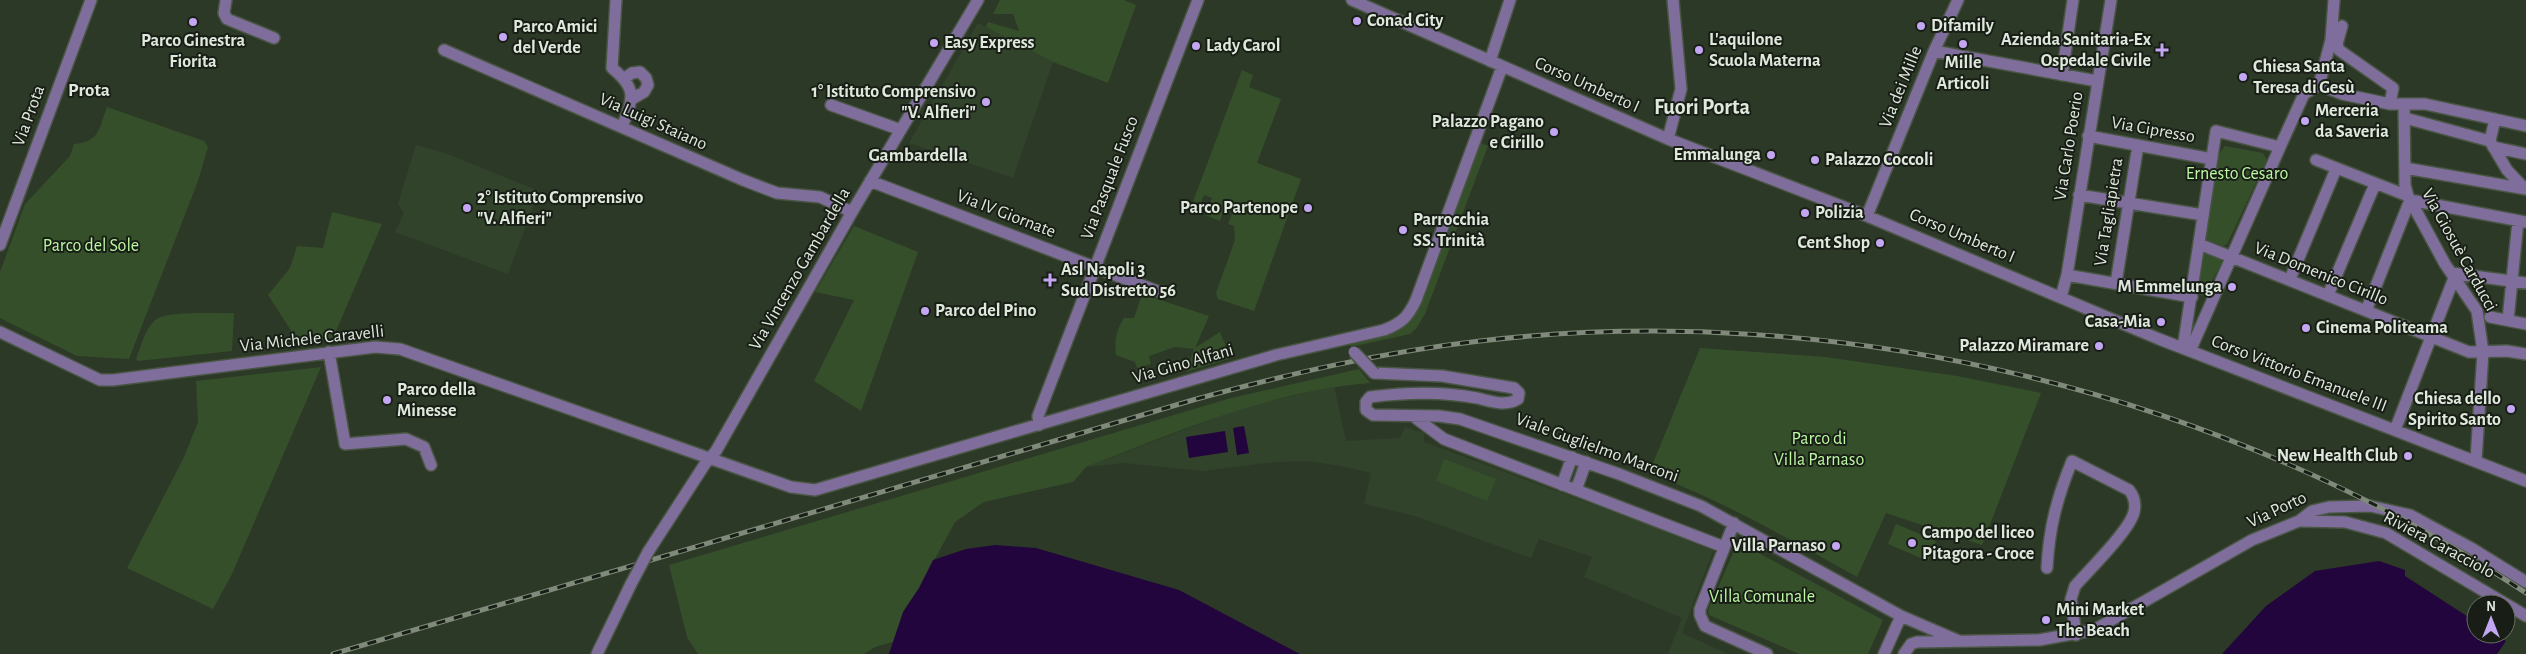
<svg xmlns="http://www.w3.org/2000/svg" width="2526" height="654" viewBox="0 0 2526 654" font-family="'Alegreya Sans',sans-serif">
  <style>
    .built { fill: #32432b }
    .green { fill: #364f2b }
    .water { fill: #22053d }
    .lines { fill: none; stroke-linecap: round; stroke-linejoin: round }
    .minor-casing { stroke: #495543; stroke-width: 14 }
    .minor { stroke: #7f6e9c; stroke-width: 11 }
    .rail-casing { stroke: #7f8a7a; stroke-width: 5 }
    .rail { stroke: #181e16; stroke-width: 3; stroke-dasharray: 9; stroke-linecap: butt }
    .minor-bridge-casing { stroke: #495543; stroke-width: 14; stroke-linecap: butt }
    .minor-bridge { stroke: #7f6e9c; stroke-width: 11 }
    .poi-dot { fill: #c3a7f2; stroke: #181e16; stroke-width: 2 }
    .labels { text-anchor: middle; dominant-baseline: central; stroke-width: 4; stroke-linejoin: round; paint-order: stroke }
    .poi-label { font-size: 18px; font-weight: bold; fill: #dfe8dc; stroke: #181e16; text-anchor: start }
    .street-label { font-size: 18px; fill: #dfe8dc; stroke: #181e16 }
    .park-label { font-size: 18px; fill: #bcf8a1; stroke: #181e16 }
    .neighbourhood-label { font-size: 19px; font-weight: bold; fill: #dfe8dc; stroke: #181e16 }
    .district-label { font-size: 22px; font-weight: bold; fill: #dfe8dc; stroke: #181e16 }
  </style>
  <rect width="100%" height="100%" fill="#2c3926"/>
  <!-- built -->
  <path class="built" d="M 978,23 L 1053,62 L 1013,178 L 909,143 Z
    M 416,145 L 445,153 L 539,191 L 508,274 L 395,232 L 404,213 L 398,204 Z
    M 1334,386 L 1346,441 L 1400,438 L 1405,427 L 1424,433 L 1424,442 L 1643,523 L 1713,551 L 1682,633 L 1728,654 L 1668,654 L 1682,618 L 1584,577 L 1592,557 L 1539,539 L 1531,558 L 1415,516 L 1364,504 L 1371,473 L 1342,466 L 1306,461 L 1275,462 L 1202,471 L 1124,463 L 1086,467 L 1247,406 Z"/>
  <!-- green -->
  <path class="green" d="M 1000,0 L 1124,0 L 1136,5 L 1108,83 L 1053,62 L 986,27 L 988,22 L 1019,31 L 1013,14 L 993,14 Z
    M 1242,70 L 1253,75 L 1249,87 L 1281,99 L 1257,163 L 1301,179 L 1254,311 L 1218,299 L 1216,293 L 1235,240 L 1234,226 L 1228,224 L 1235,206 L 1226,203 L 1220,221 L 1205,215 L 1212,198 L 1204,195 L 1197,212 L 1190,210 Z
    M 107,107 L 204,141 L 208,147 L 198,181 L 129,359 L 77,356 L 0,318 L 0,272 L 25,204 L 70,156 L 74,144 C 100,142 99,128 107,107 Z
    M 1474,140 L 1488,146 L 1425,314 L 1416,329 L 1410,334 L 1351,347 L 1347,337 L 1401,323 Z
    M 2225,146 L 2263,153 L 2267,160 L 2227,244 L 2224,246 L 2207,240 L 2205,237 L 2219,154 Z
    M 332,212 L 382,224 L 333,338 L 299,343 L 268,295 L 290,268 L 297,246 L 323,248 Z
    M 854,226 L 918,252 L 861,411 L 814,381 L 854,300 L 815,292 Z
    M 2204,253 L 2217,257 L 2222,262 L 2204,296 L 2197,294 L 2196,290 Z
    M 1142,294 L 1209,316 L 1195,348 L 1220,332 L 1225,344 L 1228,359 L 1186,372 L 1194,349 L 1175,347 L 1149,356 L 1151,364 L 1137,368 L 1135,362 L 1116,355 C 1114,341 1116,331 1124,318 L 1134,318 Z
    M 234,313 L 232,351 L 138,361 L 136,359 C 141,346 145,329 155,320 C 169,310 216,314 234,313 Z
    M 1700,348 L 1825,357 L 1957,376 L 2041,393 L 1982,545 L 1886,513 L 1857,577 C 1789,539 1722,500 1649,473 Z
    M 321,367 L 232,574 L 213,609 L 127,568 L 184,457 L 198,422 L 196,381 Z
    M 1359,369 L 1370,383 C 1270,391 1178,431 1086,467 L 1073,482 L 984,502 L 955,522 L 919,588 L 905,609 L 893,642 L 875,647 L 864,654 L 698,654 L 687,637 L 669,565 L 1231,398 Z
    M 1444,459 L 1496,479 L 1487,501 L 1436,481 Z
    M 1896,524 L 1936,541 L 1928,561 L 1888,544 Z
    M 1738,542 L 1883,620 L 1868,654 L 1799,654 L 1709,615 L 1708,610 Z"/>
  <!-- water -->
  <path class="water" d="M 1244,426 L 1249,453 L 1237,455 L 1233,428 Z
    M 1225,431 L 1228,452 L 1189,458 L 1186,437 Z
    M 995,545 L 1036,548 L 1179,590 L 1300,654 L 889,654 L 903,612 L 919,588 L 933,560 L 966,549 Z
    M 2379,561 L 2405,570 L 2405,576 L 2476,622 L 2476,634 L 2495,634 L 2506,641 L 2497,654 L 2222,654 L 2266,606 L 2315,571 Z"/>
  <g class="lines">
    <!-- minor casing -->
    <g class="minor-casing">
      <path id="minor" d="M 226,0 L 224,13 L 227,19 L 274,38
        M 616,0 L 612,68 C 638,89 633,99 622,127
        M 1352,0 L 1668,139 L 1867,216 L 2159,339 L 2526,481
        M 2342,26 L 2337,44 L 2339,50 L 2393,88 L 2390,104
        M 444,50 L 743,180 L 777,193 L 820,197 L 852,212
        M 1934,51 L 2097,81
        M 1490,61 L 1510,0
        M 2062,75 L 2073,0
        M 625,78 L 632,73 L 640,72 L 646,78 L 648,85 L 644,92 L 632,99
        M 2319,85 L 2342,94 L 2390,104 L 2425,104 L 2526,126
        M 2319,85 L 2331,40 L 2334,0
        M 831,105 L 901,130
        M 2404,105 L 2405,185 L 2408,196 L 2445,264 L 2477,311 L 2483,352 L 2476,460
        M 2405,118 L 2490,141
        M 2495,119 L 2490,141 L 2507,170 L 2525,189
        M 2088,136 L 2212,159
        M 1668,139 L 1681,89 L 1673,0
        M 2280,147 L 2304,94 L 2319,85
        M 2493,147 L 2526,154
        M 2316,160 L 2408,196
        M 2405,168 L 2526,189
        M 870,181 L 1157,291
        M 2079,195 L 2203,215
        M 1867,216 L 1934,51 L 1958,0
        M 2199,244 L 2469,352 L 2507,351 L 2526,354
        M 0,245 L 91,0
        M 2451,273 L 2526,283
        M 2067,275 L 2192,297
        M 2290,279 L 2336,169
        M 2116,283 L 2138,145
        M 2328,295 L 2375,184
        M 2061,297 L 2067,275 L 2111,0
        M 2366,311 L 2410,200 L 2526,222
        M 2490,317 L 2526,324
        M 2508,320 L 2518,221
        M 0,332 L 100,380 L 113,380 L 375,347 L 400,349 L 791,487 L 815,490 L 1276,355 L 1384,330 C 1402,323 1408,317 1416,300 L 1502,67
        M 2183,348 L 2216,131 L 2280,147 L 2190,351
        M 329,352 L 345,444 L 406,439 L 424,447 L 431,465
        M 1374,373 L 1442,376 L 1514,388 L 1519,393 L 1518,399 C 1506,407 1490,401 1477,398 C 1441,391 1407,392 1370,397 L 1366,402 L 1366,410 L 1373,415 L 1439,416 L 1460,419 L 1619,474 L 1701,506 L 1901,616 L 1959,641
        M 1413,416 L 1444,439 L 1724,547
        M 1039,425 L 1038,416 L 1198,0
        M 2395,430 L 2454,278
        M 1562,485 L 1572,457
        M 1576,490 L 1586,462
        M 2300,521 L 2345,522 L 2386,533 L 2526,616
        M 1734,523 L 1700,609 L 1700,615 L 1705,626 L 1767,654
        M 648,552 L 705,464 L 716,451 L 852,212 L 978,0
        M 2047,568 C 2049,528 2057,498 2072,461 L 2129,490 C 2134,496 2136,503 2134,512 C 2130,530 2089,570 2075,586 L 2071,599 L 2076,635
        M 597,654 L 631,584
        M 1884,654 L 1901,616
        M 1904,654 L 1911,644 L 1917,642 L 2039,640 L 2094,630 L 2252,540 L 2299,521 L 2312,511 L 2329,507 L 2370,506 L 2410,515 L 2471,548 L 2526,582"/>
    </g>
    <!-- minor -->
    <use href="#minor" class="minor"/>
    <!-- rail casing -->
    <g class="rail-casing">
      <path id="rail" d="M 333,654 L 1193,400 C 1288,374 1382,352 1480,341 C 1841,299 2223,392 2526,593"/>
    </g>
    <!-- rail -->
    <use href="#rail" class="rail"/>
    <!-- minor-bridge casing -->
    <g class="minor-bridge-casing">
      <path id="minor-bridge" d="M 1354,352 L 1374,373
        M 631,584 L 648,552"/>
    </g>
    <!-- minor-bridge -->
    <use href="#minor-bridge" class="minor-bridge"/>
  </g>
  <!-- markers -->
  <g class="poi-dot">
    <circle cx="1357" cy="21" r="5"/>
    <circle cx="193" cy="22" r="5"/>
    <circle cx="1921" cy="26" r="5"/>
    <circle cx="503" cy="37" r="5"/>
    <circle cx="934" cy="43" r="5"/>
    <circle cx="1963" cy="44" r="5"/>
    <circle cx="1196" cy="46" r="5"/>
    <circle cx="1699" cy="50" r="5"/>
    <path d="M2159.5 42.5h5v5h5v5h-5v5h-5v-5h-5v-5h5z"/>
    <circle cx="2243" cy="77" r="5"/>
    <circle cx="986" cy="102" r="5"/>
    <circle cx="2305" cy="121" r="5"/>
    <circle cx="1554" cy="132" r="5"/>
    <circle cx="1771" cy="155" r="5"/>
    <circle cx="1815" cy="160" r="5"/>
    <circle cx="467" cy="208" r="5"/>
    <circle cx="1308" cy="208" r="5"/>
    <circle cx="1805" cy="213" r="5"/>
    <circle cx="1403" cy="230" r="5"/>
    <circle cx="1880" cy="243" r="5"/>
    <path d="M1047.5 272.5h5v5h5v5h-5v5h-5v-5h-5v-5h5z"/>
    <circle cx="2232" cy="287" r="5"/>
    <circle cx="925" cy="311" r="5"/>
    <circle cx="2161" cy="322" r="5"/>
    <circle cx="2306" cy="328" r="5"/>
    <circle cx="2099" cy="346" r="5"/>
    <circle cx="387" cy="400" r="5"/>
    <circle cx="2511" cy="409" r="5"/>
    <circle cx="2408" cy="456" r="5"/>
    <circle cx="1912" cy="543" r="5"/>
    <circle cx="1836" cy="546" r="5"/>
    <circle cx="2046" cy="620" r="5"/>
  </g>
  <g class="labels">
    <!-- poi labels -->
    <g class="poi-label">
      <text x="1367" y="21">Conad City</text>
      <text x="1931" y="26">Difamily</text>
      <text x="513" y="27">Parco Amici<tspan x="513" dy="21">del Verde</tspan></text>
      <text x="1709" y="40">L'aquilone<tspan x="1709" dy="21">Scuola Materna</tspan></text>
      <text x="2151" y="40" text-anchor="end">Azienda Sanitaria-Ex<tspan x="2151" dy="21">Ospedale Civile</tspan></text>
      <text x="193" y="41" text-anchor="middle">Parco Ginestra<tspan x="193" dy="21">Fiorita</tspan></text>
      <text x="944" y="43">Easy Express</text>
      <text x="1206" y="46">Lady Carol</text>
      <text x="1963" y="63" text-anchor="middle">Mille<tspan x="1963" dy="21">Articoli</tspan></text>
      <text x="2253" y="67">Chiesa Santa<tspan x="2253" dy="21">Teresa di Gesù</tspan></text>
      <text x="976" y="92" text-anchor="end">1° Istituto Comprensivo<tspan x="976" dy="21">"V. Alfieri"</tspan></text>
      <text x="2315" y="111">Merceria<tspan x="2315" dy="21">da Saveria</tspan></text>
      <text x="1544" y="122" text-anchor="end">Palazzo Pagano<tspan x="1544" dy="21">e Cirillo</tspan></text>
      <text x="1761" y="155" text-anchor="end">Emmalunga</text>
      <text x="1825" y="160">Palazzo Coccoli</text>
      <text x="477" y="198">2° Istituto Comprensivo<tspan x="477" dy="21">"V. Alfieri"</tspan></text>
      <text x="1298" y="208" text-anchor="end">Parco Partenope</text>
      <text x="1815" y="213">Polizia</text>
      <text x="1413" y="220">Parrocchia<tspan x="1413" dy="21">SS. Trinità</tspan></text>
      <text x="1870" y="243" text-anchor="end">Cent Shop</text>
      <text x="1061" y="270">Asl Napoli 3<tspan x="1061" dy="21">Sud Distretto 56</tspan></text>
      <text x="2222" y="287" text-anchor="end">M Emmelunga</text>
      <text x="935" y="311">Parco del Pino</text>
      <text x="2151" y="322" text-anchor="end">Casa-Mia</text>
      <text x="2316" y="328">Cinema Politeama</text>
      <text x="2089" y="346" text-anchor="end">Palazzo Miramare</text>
      <text x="397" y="390">Parco della<tspan x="397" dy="21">Minesse</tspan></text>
      <text x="2501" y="399" text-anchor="end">Chiesa dello<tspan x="2501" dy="21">Spirito Santo</tspan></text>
      <text x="2398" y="456" text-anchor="end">New Health Club</text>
      <text x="1922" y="533">Campo del liceo<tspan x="1922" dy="21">Pitagora - Croce</tspan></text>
      <text x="1826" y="546" text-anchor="end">Villa Parnaso</text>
      <text x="2056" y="610">Mini Market<tspan x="2056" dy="21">The Beach</tspan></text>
    </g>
    <!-- street labels -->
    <g class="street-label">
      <text transform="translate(1587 85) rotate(24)">Corso Umberto I</text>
      <text transform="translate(1901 87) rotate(-68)">Via dei Mille</text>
      <text transform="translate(29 116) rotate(-70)">Via Prota</text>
      <text transform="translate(653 122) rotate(24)">Via Luigi Staiano</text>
      <text transform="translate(2153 130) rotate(10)">Via Cipresso</text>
      <text transform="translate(2069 146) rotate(-81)">Via Carlo Poerio</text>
      <text transform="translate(1110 178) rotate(-69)">Via Pasquale Fusco</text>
      <text transform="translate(2109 212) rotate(-81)">Via Tagliapietra</text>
      <text transform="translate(1006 214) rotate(21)">Via IV Giornate</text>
      <text transform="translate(1962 236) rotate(23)">Corso Umberto I</text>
      <text transform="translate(2459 250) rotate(61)">Via Giosuè Carducci</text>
      <text transform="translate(800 269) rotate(-60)">Via Vincenzo Gambardella</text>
      <text transform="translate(2321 274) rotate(22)">Via Domenico Cirillo</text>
      <text transform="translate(312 339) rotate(-6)">Via Michele Caravelli</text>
      <text transform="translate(1183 364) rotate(-16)">Via Gino Alfani</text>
      <text transform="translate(2299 374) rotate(21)">Corso Vittorio Emanuele III</text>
      <text transform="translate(1597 448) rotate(20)">Viale Guglielmo Marconi</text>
      <text transform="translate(2277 510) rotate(-25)">Via Porto</text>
      <text transform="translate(2439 545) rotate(28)">Riviera Caracciolo</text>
    </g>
    <!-- park labels -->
    <g class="park-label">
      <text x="2237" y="174">Ernesto Cesaro</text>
      <text x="91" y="246">Parco del Sole</text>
      <text x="1819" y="439">Parco di<tspan x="1819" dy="21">Villa Parnaso</tspan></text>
      <text x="1762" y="597">Villa Comunale</text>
    </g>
    <!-- neighbourhood labels -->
    <g class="neighbourhood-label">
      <text x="89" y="90">Prota</text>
      <text x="918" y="155">Gambardella</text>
    </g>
    <!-- district labels -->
    <g class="district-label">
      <text x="1702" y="107">Fuori Porta</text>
    </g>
  </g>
  <!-- north arrow -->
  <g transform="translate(2491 619)"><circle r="24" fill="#181e16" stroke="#686f65"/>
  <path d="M0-4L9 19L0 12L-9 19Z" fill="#c3a7f2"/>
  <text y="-8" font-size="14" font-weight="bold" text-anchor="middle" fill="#dfe8dc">N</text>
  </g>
</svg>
